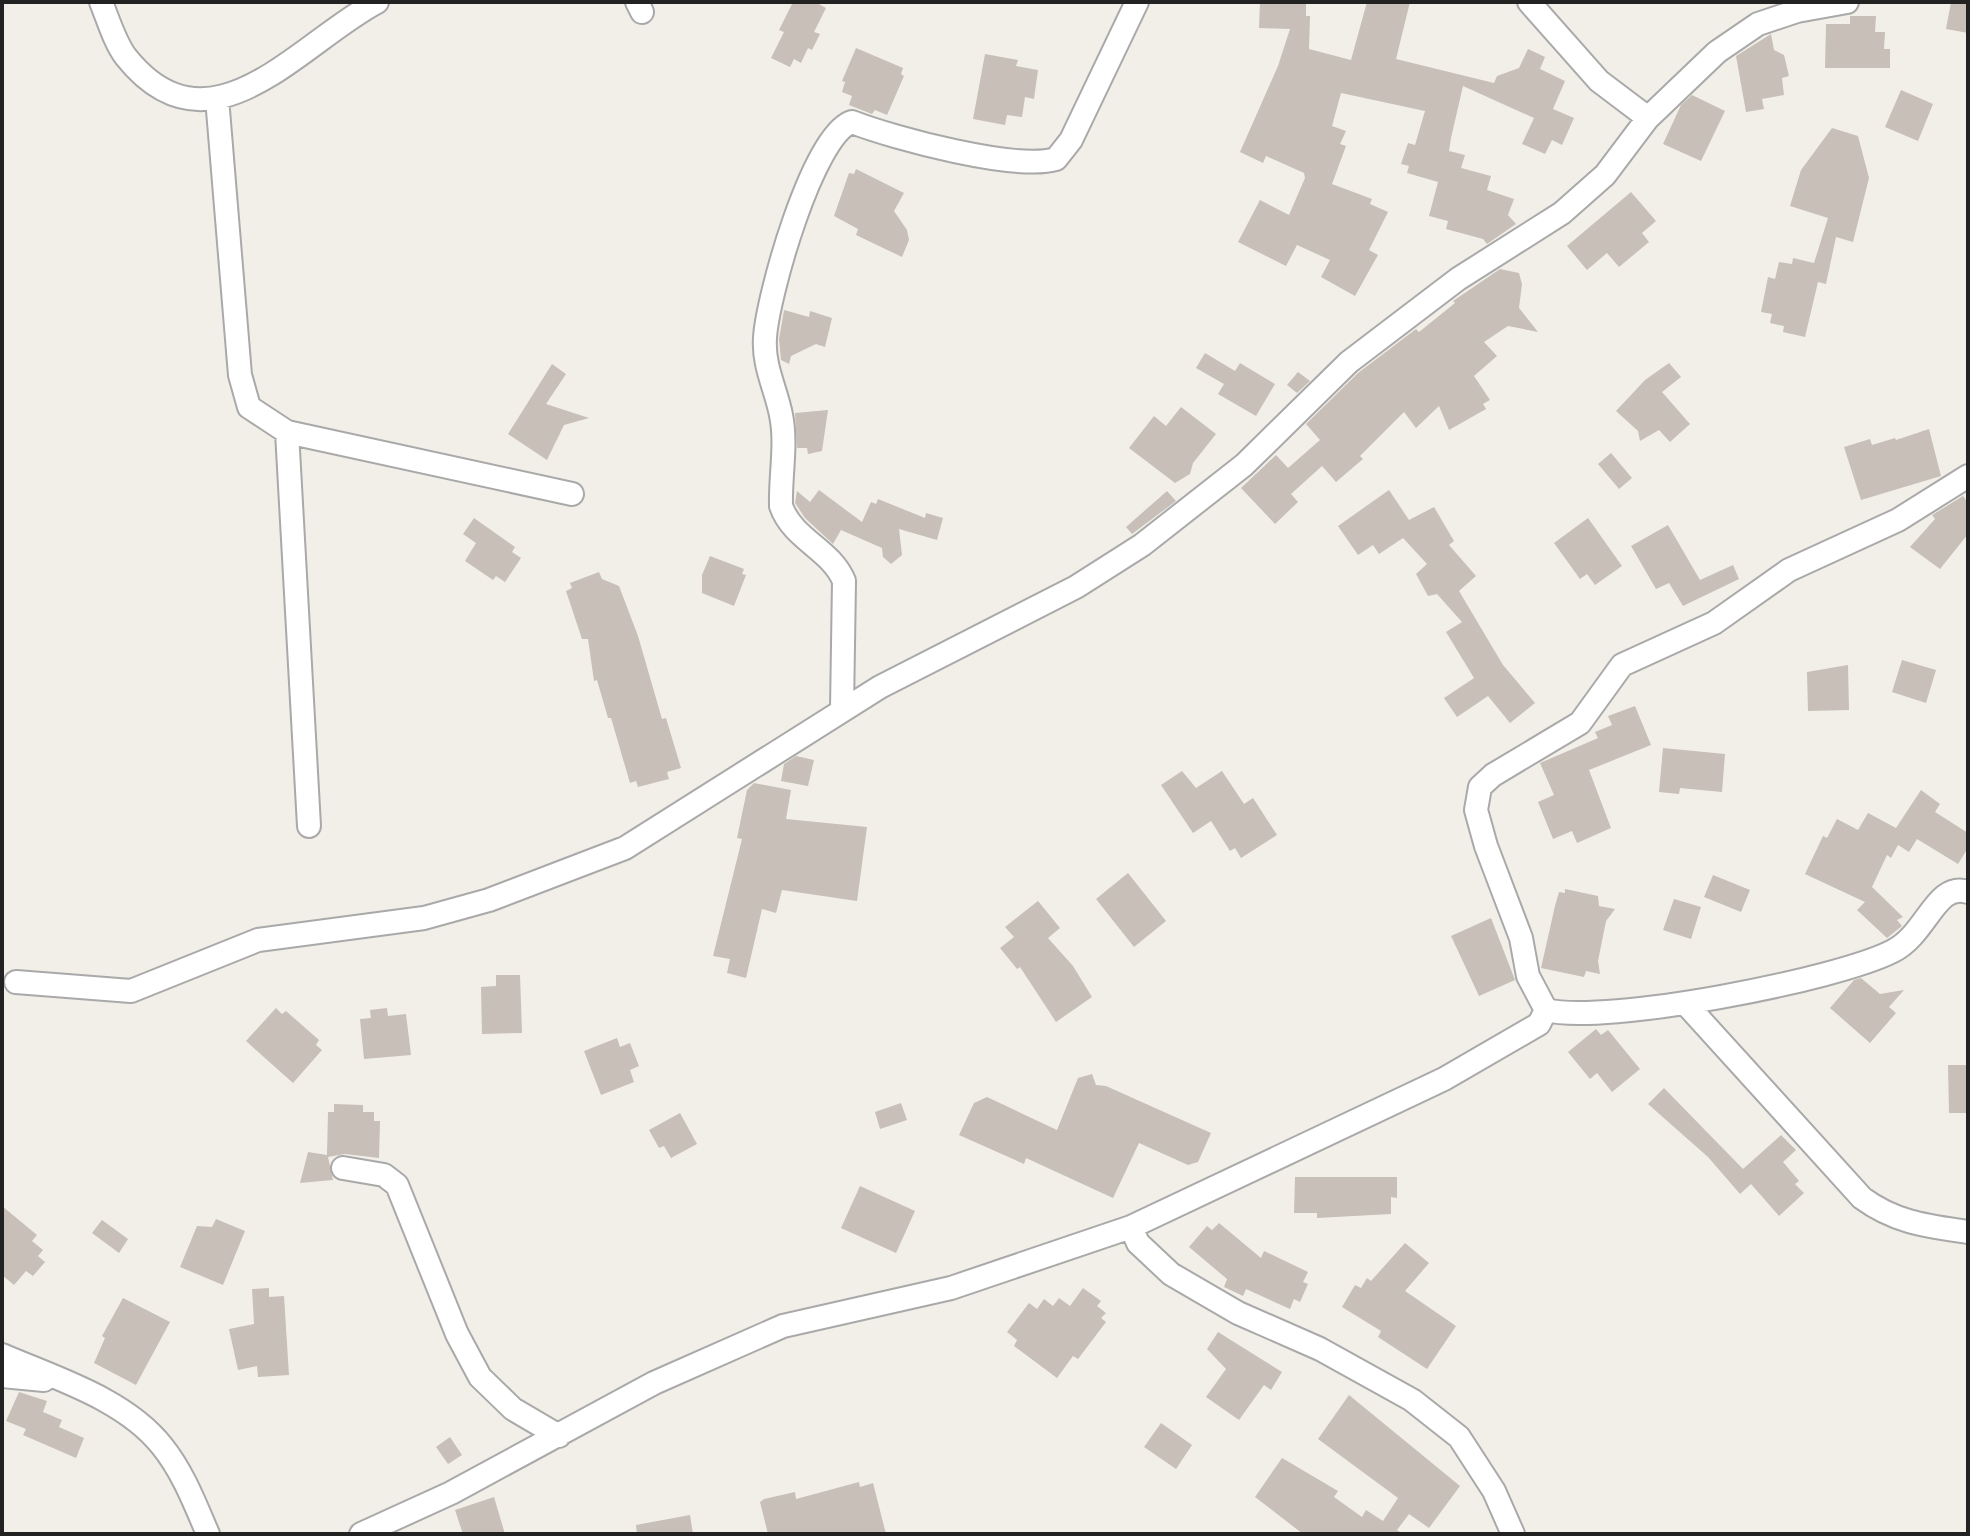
<svg xmlns="http://www.w3.org/2000/svg" width="1970" height="1536" viewBox="0 0 1970 1536" font-family="Cabin,sans-serif">
  <style>
    .building { fill: #c7bfb8 }
    .lines { fill: none; stroke-linecap: round; stroke-linejoin: round }
    .minor-casing { stroke: #a9a9a9; stroke-width: 26 }
    .minor { stroke: #fff; stroke-width: 22 }
  </style>
  <rect width="100%" height="100%" fill="#f2efe9"/>
  <!-- building -->
  <path class="building" d="M 793,2 L 815,2 L 826,8 L 814,32 L 820,34 L 812,50 L 808,48 L 801,63 L 794,59 L 790,67 L 771,58 L 784,32 L 779,30 Z
    M 1260,2 L 1306,2 L 1306,16 L 1310,16 L 1309,49 L 1351,60 L 1367,2 L 1410,2 L 1396,59 L 1494,83 L 1497,76 L 1519,68 L 1528,49 L 1545,57 L 1540,69 L 1565,81 L 1553,109 L 1574,118 L 1562,145 L 1552,140 L 1545,154 L 1522,144 L 1534,118 L 1463,86 L 1451,138 L 1449,151 L 1465,155 L 1461,168 L 1491,176 L 1487,190 L 1514,199 L 1508,215 L 1516,224 L 1487,244 L 1483,239 L 1446,229 L 1448,221 L 1429,216 L 1438,182 L 1407,173 L 1409,166 L 1401,164 L 1408,143 L 1415,145 L 1425,111 L 1341,93 L 1332,126 L 1346,131 L 1340,144 L 1346,146 L 1332,184 L 1372,199 L 1370,204 L 1388,212 L 1369,250 L 1378,255 L 1355,296 L 1321,277 L 1330,260 L 1297,245 L 1286,266 L 1238,242 L 1260,200 L 1289,215 L 1305,178 L 1304,173 L 1266,156 L 1263,163 L 1240,152 L 1278,66 L 1290,29 L 1259,28 Z
    M 1951,2 L 1968,2 L 1968,33 L 1946,29 Z
    M 1850,16 L 1876,16 L 1875,32 L 1885,32 L 1884,49 L 1890,49 L 1890,68 L 1825,68 L 1826,24 L 1850,24 Z
    M 1771,34 L 1774,50 L 1784,55 L 1789,76 L 1782,78 L 1784,95 L 1762,99 L 1764,109 L 1746,112 L 1736,56 Z
    M 856,48 L 903,68 L 901,74 L 904,76 L 887,115 L 875,110 L 872,114 L 849,105 L 852,96 L 842,92 L 845,82 L 842,81 Z
    M 985,54 L 1018,60 L 1016,66 L 1038,70 L 1034,99 L 1025,97 L 1022,117 L 1007,115 L 1005,125 L 973,119 Z
    M 1901,90 L 1933,104 L 1918,141 L 1885,127 Z
    M 1692,95 L 1725,111 L 1701,161 L 1663,144 L 1681,105 Z
    M 1832,128 L 1858,136 L 1869,178 L 1853,242 L 1836,237 L 1826,284 L 1818,282 L 1805,337 L 1783,332 L 1784,326 L 1770,323 L 1772,314 L 1761,312 L 1768,277 L 1775,279 L 1779,262 L 1792,264 L 1793,258 L 1814,263 L 1828,218 L 1790,206 L 1801,170 Z
    M 856,169 L 904,193 L 894,211 L 907,230 L 909,240 L 902,257 L 856,235 L 858,229 L 834,216 L 849,173 L 854,174 Z
    M 1631,192 L 1656,221 L 1642,233 L 1649,242 L 1619,267 L 1607,253 L 1587,270 L 1567,246 Z
    M 1500,269 L 1519,273 L 1522,284 L 1519,308 L 1538,332 L 1508,326 L 1484,342 L 1497,356 L 1474,376 L 1490,400 L 1483,404 L 1486,409 L 1449,430 L 1439,406 L 1416,428 L 1404,412 L 1360,456 L 1363,459 L 1336,482 L 1322,466 L 1291,494 L 1298,502 L 1275,524 L 1241,488 L 1276,455 L 1288,468 L 1320,440 L 1306,424 L 1358,373 L 1416,329 L 1419,332 L 1455,303 L 1453,301 Z
    M 784,310 L 809,317 L 810,311 L 832,318 L 825,347 L 816,344 L 791,356 L 789,364 L 781,360 L 779,339 Z
    M 1205,353 L 1235,371 L 1240,363 L 1275,384 L 1256,416 L 1218,394 L 1224,384 L 1196,368 Z
    M 1669,363 L 1681,377 L 1662,392 L 1690,424 L 1670,442 L 1659,430 L 1640,441 L 1638,431 L 1616,411 L 1645,380 Z
    M 552,364 L 566,374 L 546,404 L 589,418 L 564,425 L 547,460 L 508,434 Z
    M 1298,372 L 1310,381 L 1297,393 L 1287,385 Z
    M 1181,407 L 1216,434 L 1193,463 L 1190,474 L 1175,483 L 1129,448 L 1154,416 L 1166,426 Z
    M 828,410 L 822,451 L 808,454 L 807,448 L 797,448 L 795,413 Z
    M 1929,429 L 1941,476 L 1861,500 L 1844,447 L 1870,439 L 1872,445 L 1895,438 L 1896,440 Z
    M 1611,453 L 1632,478 L 1619,489 L 1598,464 Z
    M 819,490 L 862,522 L 871,502 L 876,504 L 878,499 L 925,518 L 926,513 L 943,518 L 937,540 L 899,529 L 902,555 L 891,564 L 883,557 L 882,548 L 841,530 L 833,544 L 805,518 L 795,503 L 797,491 L 810,502 Z
    M 1389,490 L 1409,520 L 1434,507 L 1454,541 L 1449,545 L 1476,576 L 1459,591 L 1503,665 L 1535,703 L 1510,723 L 1488,696 L 1457,717 L 1444,698 L 1474,678 L 1446,632 L 1462,622 L 1437,594 L 1428,596 L 1416,574 L 1427,564 L 1403,538 L 1379,554 L 1373,545 L 1358,555 L 1338,526 Z
    M 1167,491 L 1176,501 L 1132,534 L 1126,527 Z
    M 1963,496 L 1968,503 L 1968,534 L 1940,569 L 1910,547 L 1935,519 L 1932,515 Z
    M 474,518 L 515,547 L 512,552 L 521,558 L 505,582 L 496,576 L 493,580 L 465,561 L 476,543 L 463,534 Z
    M 1588,518 L 1622,566 L 1595,585 L 1587,574 L 1580,579 L 1554,543 Z
    M 1668,525 L 1700,580 L 1733,565 L 1739,579 L 1683,606 L 1669,583 L 1656,589 L 1631,546 Z
    M 710,556 L 744,569 L 742,574 L 746,575 L 734,606 L 702,593 L 702,575 Z
    M 599,572 L 602,579 L 619,586 L 638,636 L 662,719 L 666,718 L 681,768 L 667,772 L 669,779 L 638,787 L 636,781 L 630,783 L 611,718 L 608,718 L 597,680 L 594,681 L 588,639 L 582,639 L 566,591 L 572,588 L 570,583 Z
    M 1902,660 L 1936,670 L 1926,703 L 1892,692 Z
    M 1848,665 L 1849,710 L 1808,711 L 1807,672 Z
    M 1635,706 L 1651,745 L 1589,770 L 1611,828 L 1577,843 L 1572,831 L 1553,839 L 1538,802 L 1554,795 L 1540,763 L 1598,738 L 1595,732 L 1612,725 L 1608,716 Z
    M 1663,748 L 1725,754 L 1722,792 L 1680,788 L 1679,794 L 1659,792 Z
    M 796,756 L 814,760 L 808,786 L 781,781 L 784,764 Z
    M 1182,771 L 1196,788 L 1222,771 L 1244,804 L 1253,798 L 1277,835 L 1241,858 L 1235,848 L 1230,851 L 1211,821 L 1193,833 L 1161,785 Z
    M 754,783 L 791,790 L 786,819 L 867,827 L 857,901 L 782,890 L 776,913 L 762,909 L 746,978 L 727,973 L 730,959 L 713,956 L 742,839 L 737,838 L 747,790 Z
    M 1921,790 L 1940,804 L 1935,812 L 1968,833 L 1968,848 L 1958,864 L 1917,839 L 1909,852 L 1898,845 L 1891,858 L 1887,855 L 1872,887 L 1903,917 L 1897,920 L 1902,926 L 1887,938 L 1857,910 L 1865,902 L 1805,874 L 1823,836 L 1827,838 L 1837,819 L 1858,830 L 1868,813 L 1896,828 Z
    M 1128,873 L 1166,921 L 1134,947 L 1096,899 Z
    M 1713,875 L 1750,890 L 1741,912 L 1704,897 Z
    M 1565,889 L 1598,896 L 1599,906 L 1615,909 L 1606,921 L 1598,961 L 1600,974 L 1586,971 L 1584,977 L 1541,968 L 1555,906 L 1559,892 L 1565,893 Z
    M 1674,899 L 1701,907 L 1691,939 L 1663,930 Z
    M 1038,901 L 1060,928 L 1048,938 L 1073,966 L 1092,997 L 1056,1022 L 1020,967 L 1017,969 L 1000,948 L 1014,937 L 1005,927 Z
    M 1491,918 L 1515,980 L 1479,996 L 1451,936 Z
    M 496,975 L 520,975 L 522,1033 L 482,1034 L 481,987 L 496,986 Z
    M 1861,978 L 1880,994 L 1904,990 L 1889,1007 L 1896,1013 L 1870,1043 L 1830,1008 L 1854,980 Z
    M 276,1008 L 282,1014 L 286,1011 L 319,1040 L 316,1045 L 322,1050 L 293,1083 L 246,1041 Z
    M 387,1008 L 388,1016 L 406,1014 L 411,1055 L 364,1059 L 360,1019 L 371,1018 L 370,1010 Z
    M 1596,1029 L 1601,1035 L 1608,1030 L 1640,1069 L 1612,1092 L 1597,1073 L 1590,1079 L 1568,1052 Z
    M 617,1038 L 620,1047 L 630,1043 L 639,1066 L 630,1070 L 634,1082 L 601,1095 L 584,1051 Z
    M 1948,1065 L 1968,1065 L 1968,1113 L 1949,1113 Z
    M 1092,1074 L 1096,1085 L 1106,1086 L 1211,1133 L 1198,1162 L 1188,1165 L 1139,1143 L 1113,1198 L 1026,1158 L 1024,1164 L 959,1135 L 974,1103 L 987,1097 L 1057,1130 L 1078,1078 Z
    M 1664,1088 L 1743,1169 L 1781,1135 L 1796,1150 L 1783,1162 L 1799,1181 L 1795,1184 L 1804,1193 L 1779,1216 L 1751,1184 L 1740,1194 L 1708,1157 L 1648,1104 Z
    M 901,1103 L 907,1120 L 880,1129 L 875,1112 Z
    M 334,1104 L 363,1105 L 363,1112 L 374,1112 L 374,1121 L 380,1121 L 379,1158 L 345,1154 L 328,1157 L 333,1180 L 300,1183 L 308,1152 L 327,1155 L 328,1112 L 334,1112 Z
    M 680,1113 L 697,1144 L 671,1158 L 664,1146 L 659,1148 L 649,1130 Z
    M 1295,1177 L 1397,1177 L 1397,1198 L 1391,1197 L 1391,1214 L 1317,1218 L 1317,1213 L 1294,1213 Z
    M 860,1186 L 915,1211 L 896,1253 L 841,1228 Z
    M 2,1206 L 37,1235 L 32,1241 L 43,1250 L 38,1256 L 45,1262 L 33,1276 L 26,1271 L 14,1285 L 2,1275 Z
    M 216,1219 L 245,1231 L 223,1285 L 180,1267 L 197,1226 L 212,1227 Z
    M 102,1220 L 128,1239 L 119,1253 L 92,1233 Z
    M 1219,1223 L 1261,1258 L 1264,1251 L 1308,1272 L 1303,1282 L 1308,1284 L 1300,1302 L 1294,1299 L 1290,1309 L 1246,1289 L 1243,1296 L 1224,1287 L 1227,1279 L 1189,1247 L 1207,1226 L 1212,1230 Z
    M 1405,1243 L 1429,1263 L 1405,1291 L 1456,1326 L 1427,1369 L 1378,1337 L 1381,1331 L 1342,1307 L 1355,1285 L 1361,1288 L 1367,1278 L 1371,1281 Z
    M 269,1288 L 269,1297 L 284,1296 L 289,1375 L 258,1377 L 257,1366 L 238,1370 L 229,1329 L 254,1324 L 252,1289 Z
    M 1083,1288 L 1101,1301 L 1097,1306 L 1106,1313 L 1101,1318 L 1106,1322 L 1078,1359 L 1073,1356 L 1057,1378 L 1014,1346 L 1017,1340 L 1007,1332 L 1029,1303 L 1037,1309 L 1044,1299 L 1053,1306 L 1059,1298 L 1070,1306 Z
    M 123,1298 L 170,1322 L 136,1385 L 94,1363 L 105,1338 L 102,1336 Z
    M 1218,1332 L 1282,1372 L 1271,1390 L 1264,1385 L 1239,1420 L 1206,1397 L 1226,1369 L 1207,1349 Z
    M 19,1392 L 47,1401 L 43,1412 L 62,1420 L 59,1427 L 84,1438 L 76,1458 L 23,1435 L 26,1429 L 6,1421 Z
    M 1349,1395 L 1460,1486 L 1429,1528 L 1409,1514 L 1397,1530 L 1403,1534 L 1303,1534 L 1255,1497 L 1282,1458 L 1338,1491 L 1334,1497 L 1362,1517 L 1366,1510 L 1383,1521 L 1398,1498 L 1318,1439 Z
    M 1161,1423 L 1192,1445 L 1176,1469 L 1144,1447 Z
    M 450,1437 L 462,1455 L 448,1464 L 436,1447 Z
    M 859,1482 L 860,1487 L 873,1483 L 886,1534 L 768,1534 L 760,1502 L 764,1499 L 795,1492 L 796,1499 Z
    M 494,1497 L 505,1534 L 463,1534 L 455,1510 Z
    M 690,1515 L 693,1534 L 637,1534 L 636,1525 Z"/>
  <g class="lines">
    <!-- minor casing -->
    <g class="minor-casing">
      <path id="minor" d="M 101,2 C 108,19 115,43 126,57 C 210,162 299,43 377,2
        M 637,2 L 642,12
        M 1529,2 L 1599,81 L 1648,118
        M 217,98 L 240,375 L 249,407 L 287,432 L 572,494
        M 287,432 L 309,826
        M 842,709 L 844,581 C 831,549 793,540 781,506 C 780,477 787,444 781,415 C 776,389 763,366 765,338 C 767,298 813,134 852,122 C 893,138 1016,171 1056,159 L 1071,140 L 1137,2
        M 16,982 L 131,991 L 258,940 L 424,918 L 489,900 L 625,848 L 880,687 L 1076,587 L 1142,545 L 1244,465 L 1349,362 L 1458,279 L 1562,213 L 1605,175 L 1648,118 L 1717,52 L 1758,24 L 1797,11 L 1847,2
        M 1685,1003 L 1862,1198 C 1896,1223 1928,1226 1968,1232
        M 1546,1010 C 1605,1025 1837,980 1893,951 C 1927,934 1936,881 1968,892
        M 343,1168 L 384,1175 L 397,1185 L 457,1334 L 480,1377 L 513,1409 L 559,1436
        M 2,1355 C 55,1378 125,1399 162,1446 C 183,1472 195,1504 208,1534
        M 2,1376 L 44,1380
        M 361,1534 L 451,1493 L 654,1383 L 783,1326 L 951,1288 L 1131,1227
        M 1513,1534 L 1494,1491 L 1459,1437 L 1412,1400 L 1320,1349 L 1238,1313 L 1171,1274 L 1138,1243 L 1131,1227 L 1444,1079 L 1539,1024 L 1546,1010 L 1528,976 L 1521,938 L 1486,846 L 1476,810 L 1480,787 L 1493,775 L 1580,723 L 1622,665 L 1714,623 L 1789,570 L 1898,520 L 1968,476"/>
    </g>
    <!-- minor -->
    <use href="#minor" class="minor"/>
  </g>
  <!-- border -->
  <rect width="1970" height="1536" fill="none" stroke="#222222" stroke-width="8"/>
</svg>
